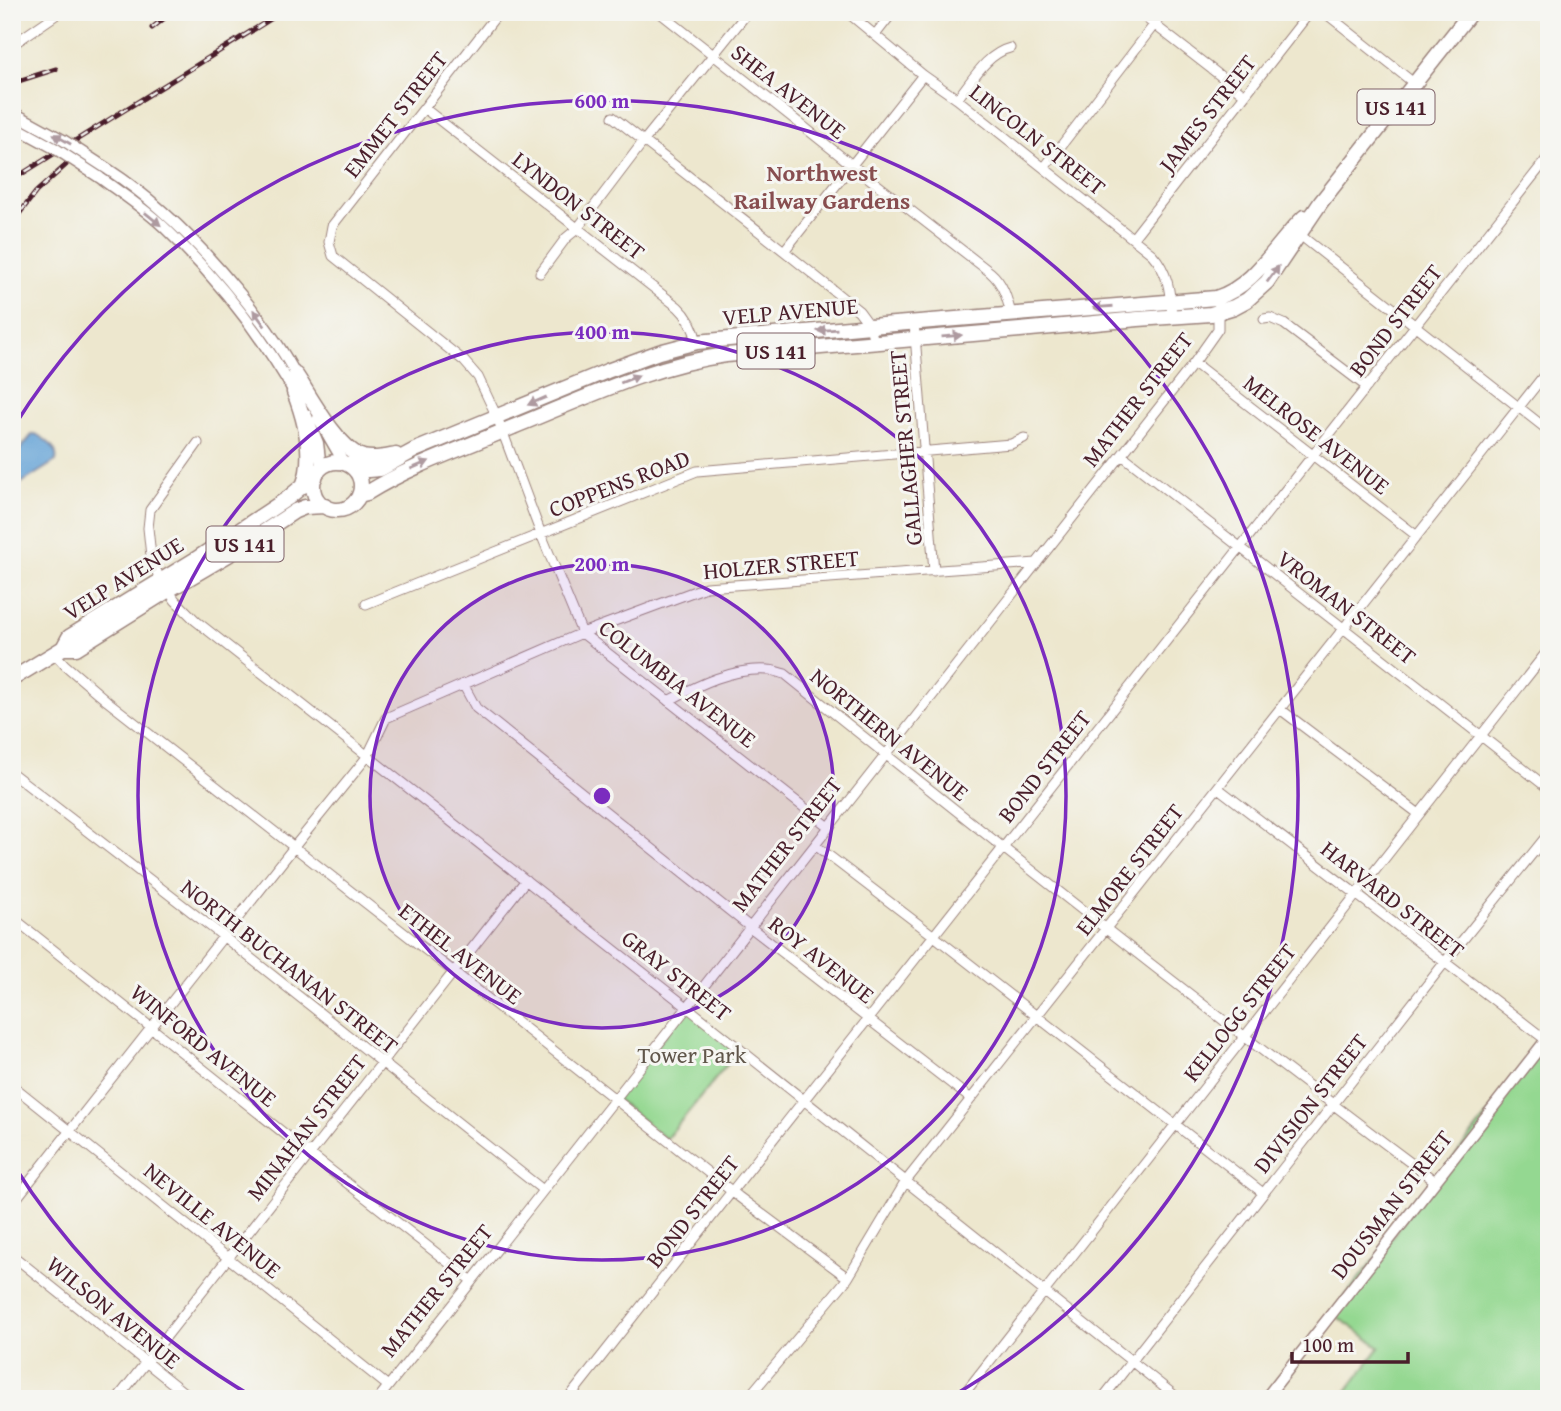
<svg xmlns="http://www.w3.org/2000/svg" width="1561" height="1411" viewBox="0 0 1561 1411" font-family="'Gentium Book Plus',serif">
  <style>
    .green { fill: #94d891; stroke: #6f7c5e; stroke-width: 2 }
    .water { fill: #64a2d6; stroke: #576080; stroke-width: 2 }
    .lines { fill: none; stroke-linecap: round; stroke-linejoin: round }
    .minor-casing { stroke: #9c837c; stroke-width: 11 }
    .tertiary-casing { stroke: #9c837c; stroke-width: 13 }
    .primary-casing { stroke: #9c837c; stroke-width: 17 }
    .minor { stroke: #fff; stroke-width: 9 }
    .tertiary { stroke: #fff; stroke-width: 10 }
    .primary { stroke: #fff; stroke-width: 14 }
    .rail-casing { stroke: #4a1f2b; stroke-width: 5 }
    .rail { stroke: #f6f6f2; stroke-width: 2.5; stroke-dasharray: 8; stroke-linecap: butt }
    .tertiary-bridge-casing { stroke: #9c837c; stroke-width: 13; stroke-linecap: butt }
    .tertiary-bridge { stroke: #fff; stroke-width: 10 }
    .oneway { fill: #ae9aa0 }
    .ring { fill: none; stroke: #7b2cbf; stroke-width: 3.5 }
    .labels { text-anchor: middle; dominant-baseline: central; stroke-width: 6; stroke-linejoin: round; paint-order: stroke }
    .shield { fill: #f6f6f2; stroke: #7e6067; stroke-width: 2 }
    .shield-label { font-size: 21px; font-weight: bold; fill: #4a1f2b }
    .street-label { font-size: 23px; fill: #4a1f2b; stroke: #f6f6f2 }
    .park-label { font-size: 23px; fill: #60564a; stroke: #f6f6f2 }
    .neighbourhood-label { font-size: 24px; font-weight: bold; fill: #884e50; stroke: #f6f6f2 }
    .centre { fill: #7b2cbf; stroke: #f6f6f2; stroke-width: 3.5 }
    .ring-label { font-size: 21px; text-anchor: middle; font-weight: bold; fill: #7b2cbf; stroke: #f6f6f2; stroke-width: 6; stroke-linejoin: round; paint-order: stroke }
  </style>
  <rect width="100%" height="100%" fill="#f6f6f2"/>
  <filter id="ink" filterUnits="userSpaceOnUse"><feTurbulence type="fractalNoise" baseFrequency=".0143" numOctaves="2"/><feDisplacementMap in="SourceGraphic" scale="14" xChannelSelector="R" yChannelSelector="G"/><feConvolveMatrix kernelMatrix="1 2 1 2 8 2 1 2 1" color-interpolation-filters="sRGB"/></filter>
  <filter id="wash" filterUnits="userSpaceOnUse"><feTurbulence type="fractalNoise" baseFrequency=".00686" numOctaves="4" result="noise"/><feDisplacementMap in="SourceGraphic" scale="28" xChannelSelector="R" yChannelSelector="G"/><feGaussianBlur stdDeviation="1.57" result="paint"/><feColorMatrix in="noise" values="0 0 0 0 0 0 0 0 0 0 0 0 0 0 0 0 0 1.4 0 .05"/><feComposite in="paint" operator="in"/></filter>
  <g filter="url(#wash)">
    <rect width="100%" height="100%" fill="#ede7ce"/>
    <!-- green -->
    <path class="green" d="M 687,1007 L 740,1049 L 666,1139 L 616,1099 Z
      M 1549,1036 L 1549,1399 L 1341,1399 L 1380,1347 L 1332,1313 Z"/>
    <!-- water -->
    <path class="water" d="M 36,434 C 46,440 59,448 56,461 L 12,489 L 12,459 L 32,435 Z"/>
  </g>
  <g filter="url(#ink)">
    <g class="lines">
      <!-- minor casing -->
      <g class="minor-casing">
        <path id="minor" d="M 499,12 L 332,226 L 329,242 L 333,256 L 464,361 L 478,377 L 497,417 L 541,534 L 582,633 L 829,827
          M 659,12 L 852,165 L 990,272 C 1003,283 1007,298 1011,314
          M 847,12 L 923,75 L 957,99 L 1152,254 C 1169,273 1170,293 1172,316
          M 1138,12 L 1245,95
          M 1324,12 L 1415,84
          M 875,35 L 893,12
          M 12,45 L 60,12
          M 957,99 C 972,81 986,54 1010,48
          M 424,108 L 678,307 C 689,317 694,328 697,342
          M 613,117 L 784,251 L 859,311 L 870,326 L 874,342
          M 1044,168 L 1164,12
          M 1300,235 L 1549,431
          M 1133,238 L 1310,12
          M 784,251 L 923,75
          M 540,273 L 566,238 L 577,229 L 643,142 L 748,12
          M 1264,319 L 1270,318 L 1284,324 L 1367,387
          M 914,323 L 934,571
          M 1194,363 L 1417,536
          M 198,443 L 150,510 L 148,528 L 151,556 L 158,575 L 175,600 L 196,621 L 687,1007 L 1179,1399
          M 1122,455 L 1549,789
          M 366,604 L 697,471 L 1011,444 L 1024,438
          M 54,653 L 65,665 L 107,701 L 454,972 L 739,1197 L 848,1278
          M 463,684 L 476,708 L 750,927 L 971,1099
          M 668,701 C 698,685 734,667 769,670 C 774,670 780,673 785,674 C 1000,846 1215,1017 1435,1181
          M 1280,709 L 1419,814
          M 12,773 L 224,937 L 543,1190
          M 1218,788 L 1546,1040
          M 815,845 L 934,936 L 1263,1193
          M 12,917 L 310,1154 L 472,1281
          M 12,1085 L 388,1386
          M 12,1204 L 294,847 L 367,757 L 386,718 L 582,633 L 706,587 L 1037,563
          M 12,1255 L 192,1399
          M 117,1399 L 526,880
          M 378,1399 L 472,1281 L 1194,363 L 1218,329 L 1218,308
          M 568,1399 L 1549,156
          M 747,1399 L 848,1278 L 906,1181 L 1549,369
          M 960,1399 L 1549,649
          M 1102,1399 L 1445,962 L 1549,833"/>
      </g>
      <!-- tertiary casing -->
      <g class="tertiary-casing">
        <path id="tertiary" d="M 109,170 C 160,203 203,248 241,295 C 262,321 283,349 298,379
          M 99,177 C 122,194 147,210 167,230 C 218,279 262,335 297,397
          M 306,414 L 318,443 L 321,468
          M 318,418 L 344,463
          M 1265,1399 L 1549,1036"/>
      </g>
      <!-- primary casing -->
      <g class="primary-casing">
        <path id="primary" d="M 296,375 C 311,397 338,449 363,457 C 374,460 385,457 396,455
          M 294,392 C 305,420 315,456 303,486
          M313 486a24 24 0 1 1 48 0a24 24 0 1 1-48 0Z
          M 350,466 L 368,470 L 380,469 L 415,450 L 607,371 L 659,352 L 697,342 L 870,326 L 1216,298 C 1255,286 1276,244 1304,217
          M 359,495 L 367,493 C 412,465 464,448 513,427 C 583,399 651,365 726,355 L 1020,330 L 1138,319 L 1211,314 L 1234,307 L 1247,300 L 1267,282 L 1321,202 L 1471,12
          M 63,648 L 69,637 L 196,559 L 288,498 L 306,483 L 315,478
          M 12,679 L 63,648 L 76,648 L 167,591 L 230,554 L 295,511 L 305,507 L 325,506"/>
      </g>
      <!-- minor -->
      <use href="#minor" class="minor"/>
      <!-- tertiary -->
      <use href="#tertiary" class="tertiary"/>
      <!-- primary -->
      <use href="#primary" class="primary"/>
      <!-- rail casing -->
      <g class="rail-casing">
        <path id="rail" d="M 152,28 L 172,12
          M 12,83 L 56,69
          M 12,180 L 282,12
          M 12,223 L 36,192 L 66,165"/>
      </g>
      <!-- rail -->
      <use href="#rail" class="rail"/>
      <!-- tertiary-bridge casing -->
      <g class="tertiary-bridge-casing">
        <path id="tertiary-bridge" d="M 12,112 L 63,140 L 109,170
          M 12,125 L 56,149 L 99,177"/>
      </g>
      <!-- tertiary-bridge -->
      <use href="#tertiary-bridge" class="tertiary-bridge"/>
    </g>
    <!-- one-way arrows -->
    <defs><path id="oneway-solid" d="M-6-.8H1V-3.2L6.5 0L1 3.2V.8H-6Z" transform="scale(1.75)"/></defs>
    <g class="oneway">
      <use href="#oneway-solid" transform="translate(62 139) rotate(-150)"/>
      <use href="#oneway-solid" transform="translate(153 219) rotate(39)"/>
      <use href="#oneway-solid" transform="translate(1273 274) rotate(-54)"/>
      <use href="#oneway-solid" transform="translate(1103 307) rotate(176)"/>
      <use href="#oneway-solid" transform="translate(259 318) rotate(-126)"/>
      <use href="#oneway-solid" transform="translate(827 330) rotate(175)"/>
      <use href="#oneway-solid" transform="translate(952 336) rotate(-5)"/>
      <use href="#oneway-solid" transform="translate(630 379) rotate(-22)"/>
      <use href="#oneway-solid" transform="translate(537 401) rotate(157)"/>
      <use href="#oneway-solid" transform="translate(420 465) rotate(-23)"/>
    </g>
  </g>
  <!-- distance rings -->
  <circle cx="602" cy="796" r="232" fill="#7b2cbf" fill-opacity=".12"/>
  <g class="ring">
    <circle cx="602" cy="796" r="232"/>
    <circle cx="602" cy="796" r="464"/>
    <path d="M255 1398A695 695 0 0 1 13 1164M13 428A695 695 0 1 1 949 1398"/>
  </g>
  <g class="labels">
    <!-- shield labels -->
    <g class="shield">
      <rect x="1357.5" y="89.5" width="77" height="35" rx="5"/>
      <rect x="737.5" y="333.5" width="77" height="35" rx="5"/>
      <rect x="206.5" y="526.5" width="77" height="35" rx="5"/>
    </g>
    <g class="shield-label">
      <text x="1396" y="107">US 141</text>
      <text x="776" y="351">US 141</text>
      <text x="245" y="544">US 141</text>
    </g>
    <!-- street labels -->
    <g class="street-label">
      <text transform="translate(789 91) rotate(38)">SHEA AVENUE</text>
      <text transform="translate(1207 113) rotate(-52)">JAMES STREET</text>
      <text transform="translate(395 114) rotate(-52)">EMMET STREET</text>
      <text transform="translate(1038 139) rotate(38)">LINCOLN STREET</text>
      <text transform="translate(579 205) rotate(38)">LYNDON STREET</text>
      <text transform="translate(790 311) rotate(-5)">VELP AVENUE</text>
      <text transform="translate(1395 320) rotate(-52)">BOND STREET</text>
      <text transform="translate(1137 399) rotate(-52)">MATHER STREET</text>
      <text transform="translate(1317 434) rotate(38)">MELROSE AVENUE</text>
      <text transform="translate(905 448) rotate(-95)">GALLAGHER STREET</text>
      <text transform="translate(619 483) rotate(-21)">COPPENS ROAD</text>
      <text transform="translate(781 564) rotate(-5)">HOLZER STREET</text>
      <text transform="translate(123 578) rotate(-32)">VELP AVENUE</text>
      <text transform="translate(1347 607) rotate(38)">VROMAN STREET</text>
      <text transform="translate(678 683) rotate(38)">COLUMBIA AVENUE</text>
      <text transform="translate(890 734) rotate(39)">NORTHERN AVENUE</text>
      <text transform="translate(1044 766) rotate(-52)">BOND STREET</text>
      <text transform="translate(786 844) rotate(-52)">MATHER STREET</text>
      <text transform="translate(1129 869) rotate(-52)">ELMORE STREET</text>
      <text transform="translate(1393 899) rotate(38)">HARVARD STREET</text>
      <text transform="translate(461 953) rotate(38)">ETHEL AVENUE</text>
      <text transform="translate(822 959) rotate(38)">ROY AVENUE</text>
      <text transform="translate(290 966) rotate(38)">NORTH BUCHANAN STREET</text>
      <text transform="translate(677 975) rotate(38)">GRAY STREET</text>
      <text transform="translate(1239 1012) rotate(-52)">KELLOGG STREET</text>
      <text transform="translate(204 1045) rotate(39)">WINFORD AVENUE</text>
      <text transform="translate(1310 1103) rotate(-52)">DIVISION STREET</text>
      <text transform="translate(306 1127) rotate(-52)">MINAHAN STREET</text>
      <text transform="translate(1391 1204) rotate(-52)">DOUSMAN STREET</text>
      <text transform="translate(692 1211) rotate(-52)">BOND STREET</text>
      <text transform="translate(213 1220) rotate(39)">NEVILLE AVENUE</text>
      <text transform="translate(436 1290) rotate(-51)">MATHER STREET</text>
      <text transform="translate(114 1312) rotate(39)">WILSON AVENUE</text>
    </g>
    <!-- park labels -->
    <g class="park-label">
      <text x="692" y="1054">Tower Park</text>
    </g>
    <!-- neighbourhood labels -->
    <g class="neighbourhood-label">
      <text x="822" y="172">Northwest<tspan x="822" dy="28">Railway Gardens</tspan></text>
    </g>
  </g>
  <circle cx="602" cy="796" r="10" class="centre"/>
  <g class="ring-label">
    <text x="602" y="108">600 m</text>
    <text x="602" y="339">400 m</text>
    <text x="602" y="571">200 m</text>
  </g>
  <!-- margin -->
  <rect width="1561" height="1411" fill="none" stroke="#f6f6f2" stroke-width="42"/>
  <!-- scale -->
  <path d="M1292 1352v10h116v-10" fill="none" stroke="#4a1f2b" stroke-width="3.5"/>
  <text x="1302" y="1352" font-size="21" fill="#4a1f2b" stroke="#f6f6f2" stroke-width="5" paint-order="stroke">100 m</text>
</svg>
